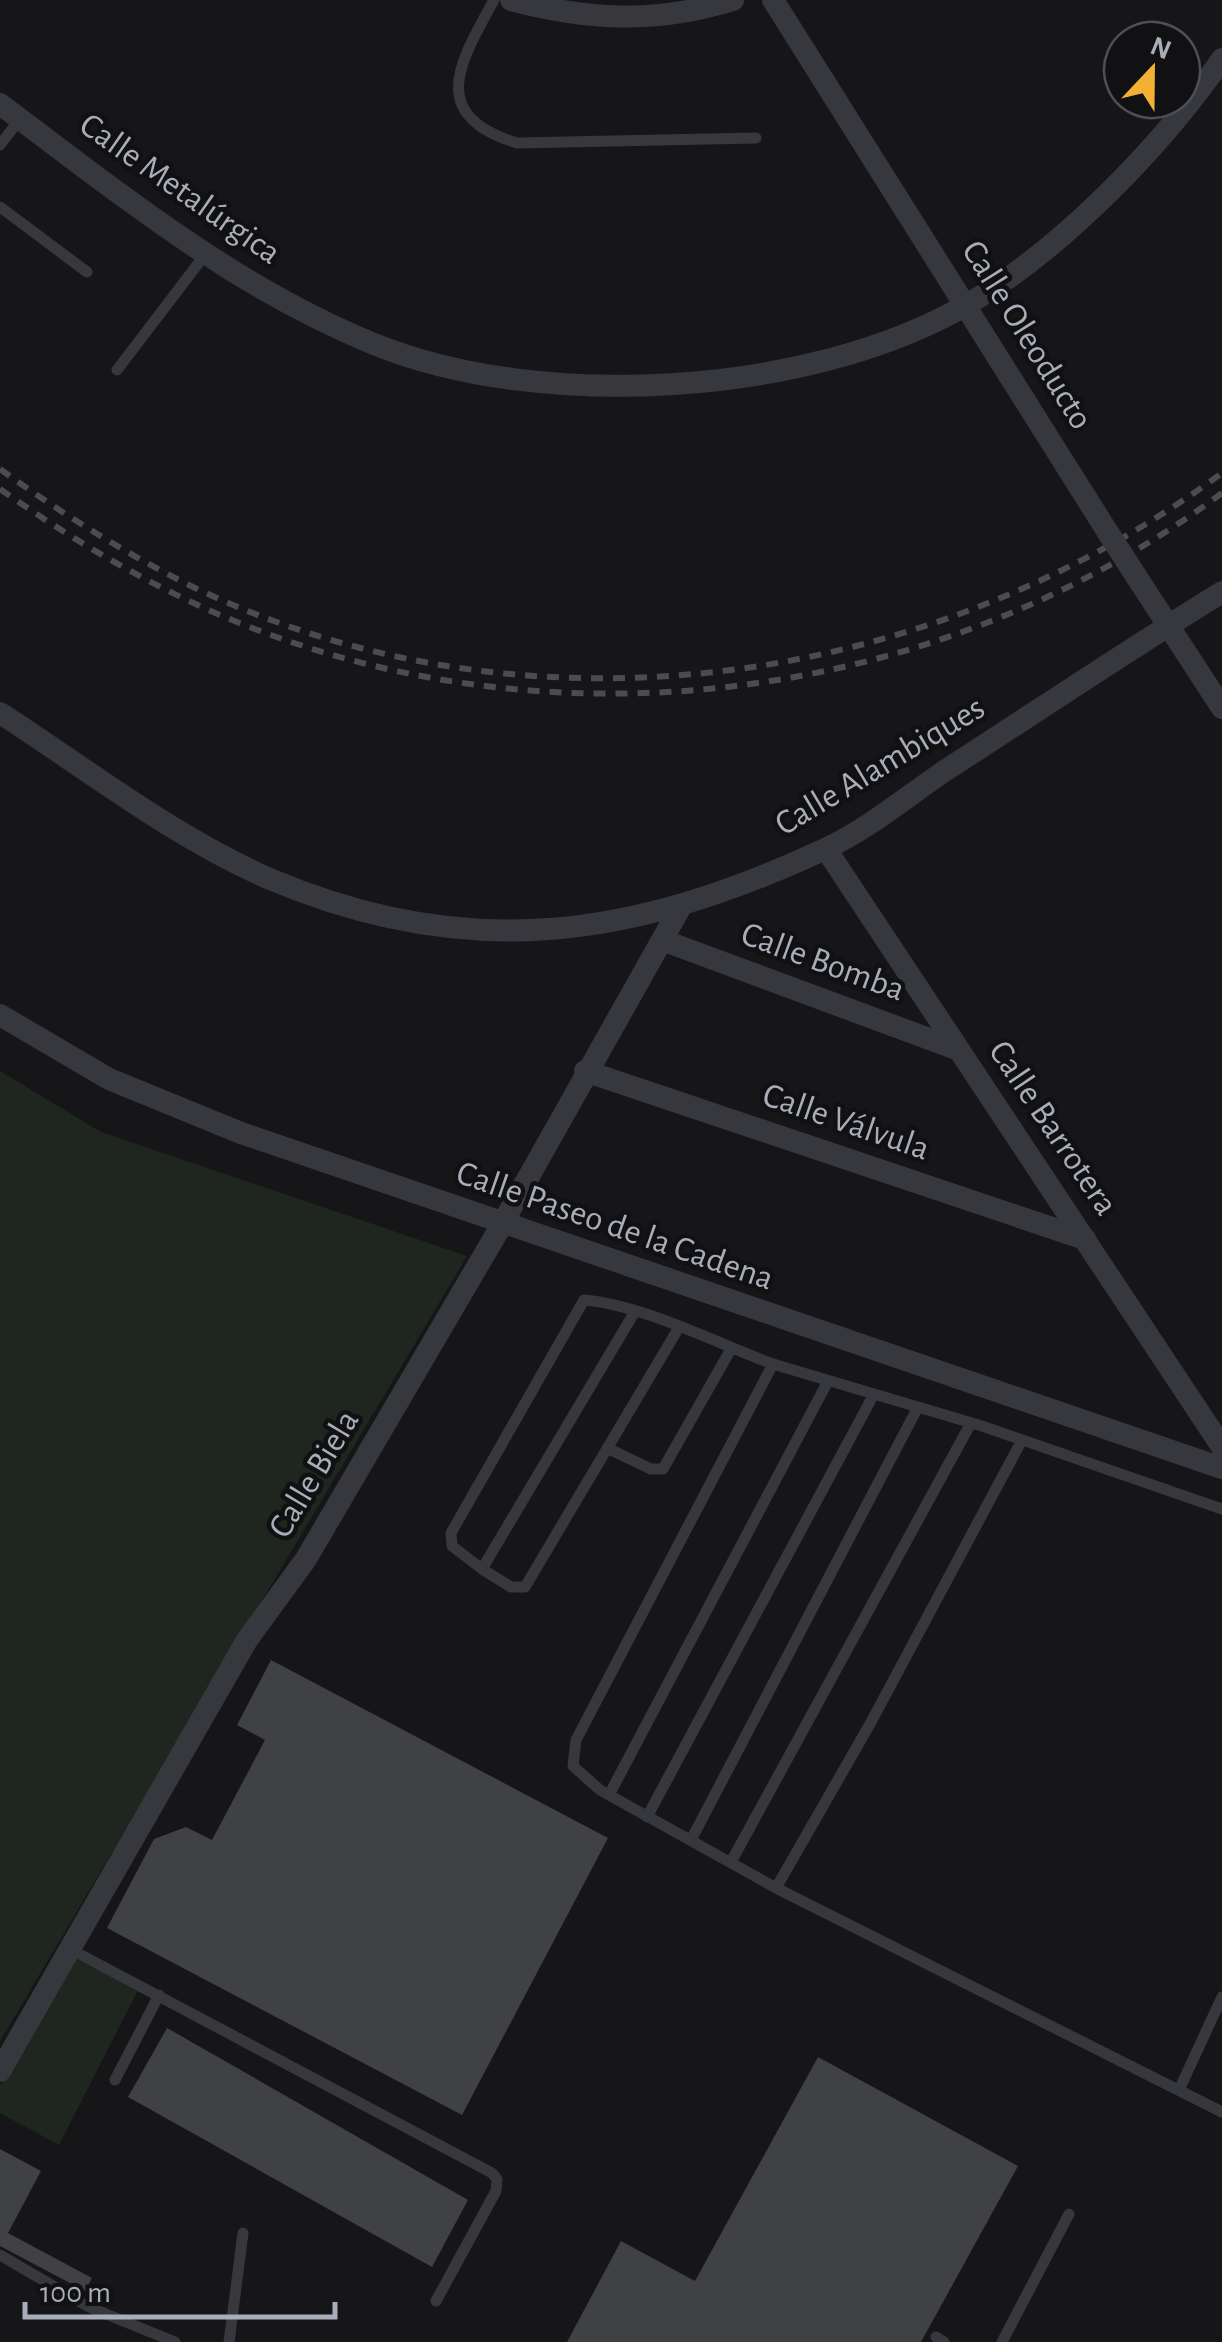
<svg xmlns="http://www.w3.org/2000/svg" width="1222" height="2342" viewBox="0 0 1222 2342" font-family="'Alegreya Sans',sans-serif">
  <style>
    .green { fill: #1e261f }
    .building { fill: #404145 }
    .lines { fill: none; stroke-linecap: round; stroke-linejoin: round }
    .lane { stroke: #37383d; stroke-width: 11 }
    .street { stroke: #37383d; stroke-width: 22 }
    .rail { stroke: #4a4c52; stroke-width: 6; stroke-dasharray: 12 10; stroke-linecap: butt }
    .street-bridge { stroke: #37383d; stroke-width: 22 }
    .labels { text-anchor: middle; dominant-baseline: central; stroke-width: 9; stroke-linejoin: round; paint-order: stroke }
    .street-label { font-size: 35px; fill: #a8adb8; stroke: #111113 }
  </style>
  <rect width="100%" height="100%" fill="#161618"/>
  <!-- green -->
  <path class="green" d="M 0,1071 L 101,1132 L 467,1256 L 0,2041 Z
    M 70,1956 L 138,1990 L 59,2145 L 0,2113 L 0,2086 Z"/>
  <!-- building -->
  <path class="building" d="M 271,1660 L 608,1838 L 462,2115 L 107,1928 L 154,1839 L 186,1827 L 212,1840 L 265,1740 L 237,1725 Z
    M 167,2028 L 468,2200 L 432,2267 L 128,2097 Z
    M 818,2057 L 1018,2166 L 921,2342 L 567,2342 L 621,2241 L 695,2281 Z
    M 0,2149 L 41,2171 L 8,2233 L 92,2278 L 85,2291 L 0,2246 Z"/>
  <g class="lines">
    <!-- lane -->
    <path class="lane" d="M 494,0 C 460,62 426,115 517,143 L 756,138
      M 0,145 L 20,119
      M 0,207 L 87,272
      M 117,370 L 204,256
      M 634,1313 L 482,1569 L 452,1546 L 451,1533 L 584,1300 C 643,1305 716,1343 773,1364 L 576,1740 L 573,1766 L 600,1790 L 776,1888 L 1222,2112
      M 773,1364 L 982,1426 L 1222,1509
      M 607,1448 L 651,1469 L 663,1469 L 731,1349
      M 482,1569 L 511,1587 L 525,1587 L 678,1329
      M 609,1795 L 828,1381
      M 647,1817 L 874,1394
      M 691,1840 L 918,1407
      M 731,1862 L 971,1423
      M 776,1888 L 870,1724 L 1022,1440
      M 68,1948 L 492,2173 L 497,2179 L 496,2191 L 436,2301
      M 115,2080 L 159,1995
      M 1179,2090 L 1222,1997
      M 0,2255 L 89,2307 L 175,2342
      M 936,2337 L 944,2342
      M 229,2342 L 243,2233
      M 1002,2342 L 1069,2214"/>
    <!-- street -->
    <path class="street" d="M 511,0 C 588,20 655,24 733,0
      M 773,0 L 1107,531
      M 0,104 C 119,193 234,287 374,344 C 541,412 811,396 968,304 C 1062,249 1160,148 1222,59
      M 1136,576 L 1222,708
      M 0,713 C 87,769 175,838 270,879 C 468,963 633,938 823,850 C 865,831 905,798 943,772 C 1036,712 1128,650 1222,592
      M 826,849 L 1222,1447
      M 662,940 L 959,1050
      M 0,1015 L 109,1079 L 241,1133 L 1222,1468
      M 585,1071 L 1085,1239
      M 0,2071 L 247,1640 L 306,1559 L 501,1226 L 680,908"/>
    <!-- rail -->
    <path class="rail" d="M 0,469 C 61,513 126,554 193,587 C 527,747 929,689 1222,473
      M 0,489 C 74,541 153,588 237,622 C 561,753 942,701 1222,493"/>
    <!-- street-bridge -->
    <path class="street-bridge" d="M 1107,531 L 1136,576"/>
  </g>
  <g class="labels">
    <!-- street labels -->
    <g class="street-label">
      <text transform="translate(180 189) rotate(35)">Calle Metalúrgica</text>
      <text transform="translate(1027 335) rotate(58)">Calle Oleoducto</text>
      <text transform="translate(880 766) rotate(-31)">Calle Alambiques</text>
      <text transform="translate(823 962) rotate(20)">Calle Bomba</text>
      <text transform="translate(846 1122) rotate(19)">Calle Válvula</text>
      <text transform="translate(1053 1128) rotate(56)">Calle Barrotera</text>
      <text transform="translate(615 1226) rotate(19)">Calle Paseo de la Cadena</text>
      <text transform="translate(314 1474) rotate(-59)">Calle Biela</text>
    </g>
  </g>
  <!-- north arrow -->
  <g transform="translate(1152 70) rotate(22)"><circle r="48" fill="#111113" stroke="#4d4f55" stroke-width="2.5"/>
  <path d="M0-8L18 38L0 25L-18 38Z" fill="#f2b134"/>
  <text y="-15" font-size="28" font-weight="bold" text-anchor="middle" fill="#a8adb8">N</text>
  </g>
  <!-- scale -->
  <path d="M25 2302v15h310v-15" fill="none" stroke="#a8adb8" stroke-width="5"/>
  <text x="40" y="2302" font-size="30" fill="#a8adb8" stroke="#111113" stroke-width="8" paint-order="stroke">100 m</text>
</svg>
